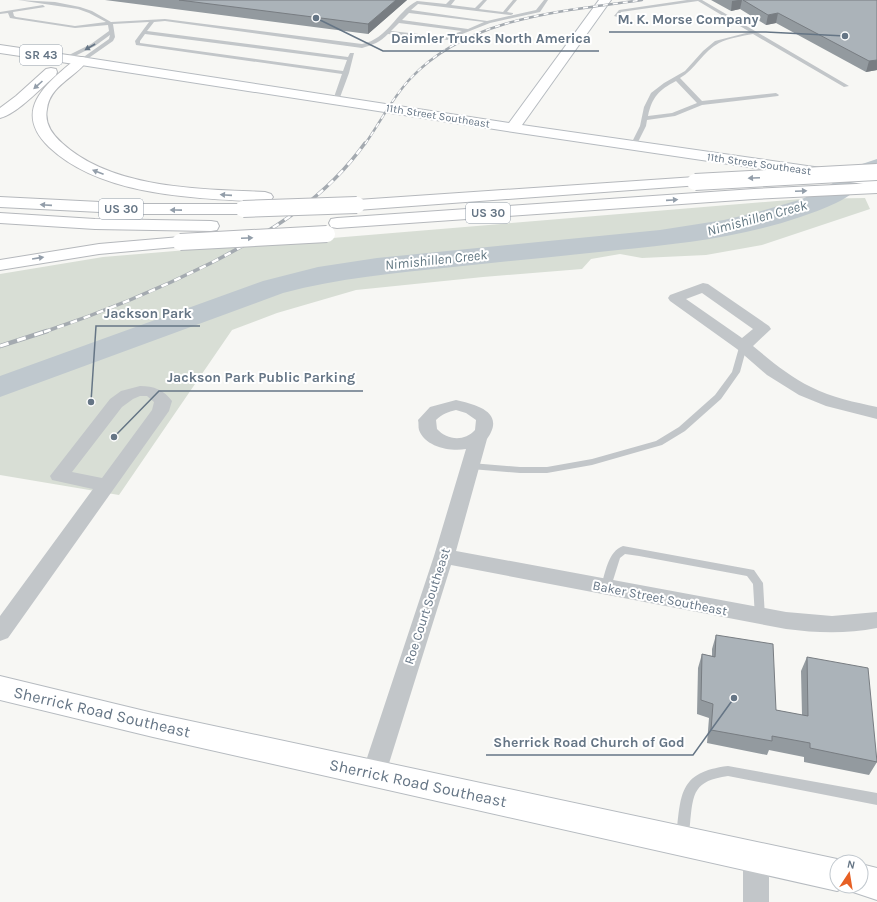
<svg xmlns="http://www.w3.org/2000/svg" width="877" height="902" viewBox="0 0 877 902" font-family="Karla,sans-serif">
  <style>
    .green { fill: #d8ded5 }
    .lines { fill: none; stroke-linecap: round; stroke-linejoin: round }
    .river { fill: #bfc8ce; fill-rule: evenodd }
    .secondary-casing { stroke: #b6bbc0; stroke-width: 2 }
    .primary-casing { stroke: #b5b9bd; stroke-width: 2 }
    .highway-casing { stroke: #b5b8bc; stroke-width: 2 }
    .lane { fill: #c2c6c9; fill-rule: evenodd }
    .street { fill: #c2c6c9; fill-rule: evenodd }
    .secondary { fill: #fff; fill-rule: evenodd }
    .primary { fill: #fff; fill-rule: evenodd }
    .highway { fill: #fff; fill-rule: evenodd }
    .rail-far2-casing { stroke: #a4aab0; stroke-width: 2.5 }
    .rail-far1-casing { stroke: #a4aab0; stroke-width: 3.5 }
    .rail-casing { stroke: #a4aab0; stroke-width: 4.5 }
    .rail-far2 { stroke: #fff; stroke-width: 1.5; stroke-dasharray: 5; stroke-linecap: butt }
    .rail-far1 { stroke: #fff; stroke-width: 2.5; stroke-dasharray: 7; stroke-linecap: butt }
    .rail { stroke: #fff; stroke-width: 3; stroke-dasharray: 9; stroke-linecap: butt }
    .highway-bridge-casing { stroke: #b5b8bc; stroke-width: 18; stroke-linecap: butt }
    .highway-bridge { stroke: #fff; stroke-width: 16 }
    .wall { fill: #939a9f }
    .shaded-wall { fill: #787d82 }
    .building { fill: #abb3b9; stroke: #787d82 }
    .oneway { fill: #657585 }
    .oneway2 { fill: #939eaa }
    .labels { text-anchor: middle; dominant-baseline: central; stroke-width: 4; stroke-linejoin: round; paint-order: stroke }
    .far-street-label { font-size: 11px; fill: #657585; stroke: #fff }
    .shield { fill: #fff; stroke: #939eaa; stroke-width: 1 }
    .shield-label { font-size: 12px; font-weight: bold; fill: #657585 }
    .street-label { font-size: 13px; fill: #657585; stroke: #fff }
    .water-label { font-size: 14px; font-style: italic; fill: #617782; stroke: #fff }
    .near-street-label { font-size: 16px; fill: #657585; stroke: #fff }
    .leader { fill: none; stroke: #657585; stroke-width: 1.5 }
    .callout-dot { fill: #657585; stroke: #fff; stroke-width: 1.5 }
    .callout-label { font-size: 14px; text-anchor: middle; font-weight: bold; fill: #657585; stroke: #fff; stroke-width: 4; stroke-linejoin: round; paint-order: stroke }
  </style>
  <rect width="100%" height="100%" fill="#f7f7f4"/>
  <!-- green -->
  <path class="green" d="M 865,198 L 870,209 L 762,245 L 706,255 L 642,258 L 620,254 L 591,259 L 582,269 L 483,277 L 356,290 L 277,313 L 232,330 L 119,495 L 0,475 L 0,274 L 103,257 L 801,199 Z"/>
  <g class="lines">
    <!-- river -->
    <path class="river" d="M 877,159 L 877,176 C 863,185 851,196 836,203 C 768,234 691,243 618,250 C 563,256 508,261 453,267 C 395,273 339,278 283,293 L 0,397 L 0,376 L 263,281 L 318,267 L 377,258 L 660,230 L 724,220 L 758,212 L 799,200 L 819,192 L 862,164 Z"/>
    <!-- secondary casing -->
    <g class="secondary-casing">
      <path id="secondary" d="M 599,0 L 611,0 L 522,125 L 877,176 L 877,186 L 513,132 L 81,65 L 77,64 L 75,61 L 77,58 L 81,57 L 509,123 Z
        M 0,676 L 153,713 L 837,859 L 844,862 L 837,862 L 837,886 L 861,886 L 861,864 L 877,868 L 877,900 L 850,891 L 848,886 L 837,891 L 153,737 L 0,700 Z"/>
    </g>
    <!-- primary casing -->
    <g class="primary-casing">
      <path id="primary" d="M 0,45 L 81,57 L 85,58 L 87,61 L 85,64 L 81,65 L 0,53 Z"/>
    </g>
    <!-- highway casing -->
    <g class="highway-casing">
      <path id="highway" d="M 81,57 L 85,58 L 87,61 C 75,78 50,85 47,109 C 44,123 52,134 62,143 C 112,189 200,189 265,192 L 271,194 L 273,197 L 271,200 L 265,202 C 196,198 102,197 49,147 C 11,110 47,83 77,58 Z
        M 51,68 L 56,69 L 57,72 L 56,75 C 42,87 17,114 0,118 L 0,108 L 16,96 L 46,69 Z
        M 695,177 L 700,179 L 703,182 L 700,185 L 357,210 L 351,208 L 349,205 L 351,202 L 357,200 Z
        M 877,183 L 877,193 L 754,199 L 337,228 L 331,227 L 329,223 L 331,219 L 337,218 L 754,189 Z
        M 0,197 L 140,204 L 243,204 L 249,206 L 251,209 L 249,212 L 243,214 L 140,214 L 0,207 Z
        M 0,213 L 95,219 L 211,221 L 217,222 L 219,226 L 217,230 L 211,231 L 95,229 L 0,223 Z
        M 180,237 L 186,238 L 188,242 L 186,246 L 99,254 L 0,270 L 0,260 L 99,244 Z"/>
    </g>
    <!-- lane -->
    <path class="lane" d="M 18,0 L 55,2 L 80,7 L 92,11 L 111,22 L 165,19 L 362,44 C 388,39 396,12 417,1 L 446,4 L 450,0 L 455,0 L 451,5 L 475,8 L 483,0 L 487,0 L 479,9 L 503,12 L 513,0 L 517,0 L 507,12 L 513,13 L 513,14 L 511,15 L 418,4 L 411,10 L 487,21 L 536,10 L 544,0 L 548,0 L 540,12 L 490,23 L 447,40 L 388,34 C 380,42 373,45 362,48 L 165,21 L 154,22 L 147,31 L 348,57 L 350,53 L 354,53 L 349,73 L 339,100 L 336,102 L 333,100 L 342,74 L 136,45 L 135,41 L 149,22 L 113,24 L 115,37 L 113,41 L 83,62 L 78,61 L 109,39 L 110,35 L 95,46 L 69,59 L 65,59 L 65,57 L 91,44 L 109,31 L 108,25 L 75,28 L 16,19 L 10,18 L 8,13 L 0,14 L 0,12 L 43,5 L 45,7 L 13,12 L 14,16 L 16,17 L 75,26 L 106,22 L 89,13 L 78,9 ZM 409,13 L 484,22 L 468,29 L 402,20 ZM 399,23 L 462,31 L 446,37 L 391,31 ZM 145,34 L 347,60 L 343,71 L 140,43 L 140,41 Z
      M 687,0 L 702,0 L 849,86 L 844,87 L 753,34 C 742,36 729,38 719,43 C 703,51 695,70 680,78 L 702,101 L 776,93 L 779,95 L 778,96 L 702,105 L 675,116 L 647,120 L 646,126 L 636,146 L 631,147 L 630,146 L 640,126 L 644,107 L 651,93 L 664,83 L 685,71 L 703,51 L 715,41 L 750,32 L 698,1 L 621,12 L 618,17 L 614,16 L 619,10 ZM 676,81 L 697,103 L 672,113 L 648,116 C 652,97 659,90 676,81 Z
      M 740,344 L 746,344 L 747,346 L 740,372 L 721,399 L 685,431 L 662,445 L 592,465 L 547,473 L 520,473 L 471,469 L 466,466 L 471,463 L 520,467 L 547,467 L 592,459 L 656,441 L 679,427 L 715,395 L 732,372 Z
      M 623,546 L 754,570 L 763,583 L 765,617 L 764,620 L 760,621 L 756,620 L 755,617 L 753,584 L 747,576 L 639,556 L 625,554 L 620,558 L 610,590 L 606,591 L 602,590 L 601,587 C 605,574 608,551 623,546 Z
      M 728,766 L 877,793 L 877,805 L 728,776 C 694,781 693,792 690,824 C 689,830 689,836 687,842 L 682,844 L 677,842 L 676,838 C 681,795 678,772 728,766 Z"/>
    <!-- street -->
    <path class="street" d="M 703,283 L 708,284 L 769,326 L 771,329 L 753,346 C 771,361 790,377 811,387 C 832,398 855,402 877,407 L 877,419 L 826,406 L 799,395 L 767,375 L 737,349 L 670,301 L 668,298 L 670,295 ZM 702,293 L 753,329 L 742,338 L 686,299 Z
      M 140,386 C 154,386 164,390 172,401 L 169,411 L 8,638 L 0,641 L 0,616 L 93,489 L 52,480 L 50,476 L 110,399 L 121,391 ZM 140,396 L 147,396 L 154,402 L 152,410 L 102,478 L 72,472 L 122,407 L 133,399 Z
      M 456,400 C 477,405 506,412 487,439 L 456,551 L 786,612 L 832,616 L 877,612 L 877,628 C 846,634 817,633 786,629 L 451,565 L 386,773 L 383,781 L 374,784 L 365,781 L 362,773 L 434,556 L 466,449 C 451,452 425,447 419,430 C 418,427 419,423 418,420 L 430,407 ZM 456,410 L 466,413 L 476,420 L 475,430 C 464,442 447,440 437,429 L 436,420 C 442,414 448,412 456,410 Z
      M 756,844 L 765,848 L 769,857 L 769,902 L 743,902 L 743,857 L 747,848 Z"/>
    <!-- secondary -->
    <use href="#secondary" class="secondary"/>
    <!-- primary -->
    <use href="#primary" class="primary"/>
    <!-- highway -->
    <use href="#highway" class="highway"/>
    <!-- rail-far2 casing -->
    <g class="rail-far2-casing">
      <path id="rail-far2" d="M 365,144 C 380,123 392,98 410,79 C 467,17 563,11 642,0"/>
    </g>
    <!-- rail-far1 casing -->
    <g class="rail-far1-casing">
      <path id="rail-far1" d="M 44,332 C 101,313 157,290 211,263 C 271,232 326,198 365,143"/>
    </g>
    <!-- rail casing -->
    <g class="rail-casing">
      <path id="rail" d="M 0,346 L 47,331"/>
    </g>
    <!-- rail-far2 -->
    <use href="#rail-far2" class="rail-far2"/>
    <!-- rail-far1 -->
    <use href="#rail-far1" class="rail-far1"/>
    <!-- rail -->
    <use href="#rail" class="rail"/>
    <!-- highway-bridge casing -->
    <g class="highway-bridge-casing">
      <path id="highway-bridge" d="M 695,182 L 877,172
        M 243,209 L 357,205
        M 180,242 L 327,234"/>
    </g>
    <!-- highway-bridge -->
    <use href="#highway-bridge" class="highway-bridge"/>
  </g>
  <!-- wall -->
  <path class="wall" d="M 105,0 L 407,0 L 368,34 Z
    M 711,0 L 877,0 L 877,70 L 866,72 L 776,23 L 766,25 L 740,9 L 731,11 Z
    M 716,635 L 776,710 L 802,715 L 801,671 L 807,657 L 877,762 L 869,775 L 804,762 L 804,757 L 769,750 L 767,755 L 707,743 L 709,718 L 697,714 L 698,668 L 702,654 L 712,656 L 712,649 Z"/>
  <!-- shaded-wall -->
  <path class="shaded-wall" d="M 396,0 L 407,0 L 368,34 L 368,24 Z
    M 738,0 L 742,0 L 740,9 L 731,11 L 732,1 Z
    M 778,13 L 776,23 L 766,25 L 768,15 Z
    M 877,60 L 877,70 L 866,72 L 869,61 Z"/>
  <!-- building -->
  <path class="building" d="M 179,0 L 396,0 L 368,24 Z
    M 743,0 L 877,0 L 877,60 L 869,61 L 778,13 L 768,15 Z
    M 716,635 L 773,644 L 776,710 L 808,716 L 807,657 L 868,668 L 877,762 L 810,748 L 810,743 L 772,736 L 772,741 L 711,730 L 713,704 L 701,700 L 702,654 L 715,657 Z"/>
  <!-- one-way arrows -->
  <defs><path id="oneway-solid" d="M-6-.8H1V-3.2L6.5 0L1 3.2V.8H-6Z"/></defs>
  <use class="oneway" href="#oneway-solid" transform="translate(90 47) rotate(150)"/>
  <g class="oneway2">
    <use href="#oneway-solid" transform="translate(38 85) rotate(138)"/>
    <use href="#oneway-solid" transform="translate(98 172) rotate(-159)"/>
    <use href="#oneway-solid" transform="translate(754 178) rotate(177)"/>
    <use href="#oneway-solid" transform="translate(801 191) rotate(-3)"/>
    <use href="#oneway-solid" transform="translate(226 195) rotate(-176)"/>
    <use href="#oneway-solid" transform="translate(672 200) rotate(-4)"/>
    <use href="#oneway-solid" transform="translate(46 205) rotate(-176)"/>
    <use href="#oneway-solid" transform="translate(176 210) rotate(-179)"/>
    <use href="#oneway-solid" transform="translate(247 238) rotate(-3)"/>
    <use href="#oneway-solid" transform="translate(38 258) rotate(-9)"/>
  </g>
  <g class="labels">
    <!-- far-street labels -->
    <g class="far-street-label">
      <text transform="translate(438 116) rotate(9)">11th Street Southeast</text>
      <text transform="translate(759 164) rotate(8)">11th Street Southeast</text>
    </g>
    <!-- shield labels -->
    <g class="shield">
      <rect x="20" y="45" width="42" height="20" rx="3"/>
      <rect x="99" y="199" width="44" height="20" rx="3"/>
      <rect x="466" y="203" width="44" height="20" rx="3"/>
    </g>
    <g class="shield-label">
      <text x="41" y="55">SR 43</text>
      <text x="121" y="209">US 30</text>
      <text x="488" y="213">US 30</text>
    </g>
    <!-- street labels -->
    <g class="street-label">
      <text transform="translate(660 598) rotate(11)">Baker Street Southeast</text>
      <text transform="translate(427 606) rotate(-72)">Roe Court Southeast</text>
    </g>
    <!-- water labels -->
    <g class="water-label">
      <text transform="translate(757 218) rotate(-15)">Nimishillen Creek</text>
      <text transform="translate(436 260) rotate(-6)">Nimishillen Creek</text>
    </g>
    <!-- near-street labels -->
    <g class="near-street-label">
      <text transform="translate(102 712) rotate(13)">Sherrick Road Southeast</text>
      <text transform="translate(418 783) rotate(12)">Sherrick Road Southeast</text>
    </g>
  </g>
  <!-- callouts -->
  <path class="leader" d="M845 36L766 32H609M316 18L383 51H599M91 402L96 326H200M114 437L159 391H363M734 698L693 755H486"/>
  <g class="callout-dot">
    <circle cx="845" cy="36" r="4"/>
    <circle cx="316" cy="18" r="4"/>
    <circle cx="91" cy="402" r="4"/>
    <circle cx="114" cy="437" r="4"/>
    <circle cx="734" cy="698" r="4"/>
  </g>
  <g class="callout-label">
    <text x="688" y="24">M. K. Morse Company</text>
    <text x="491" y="43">Daimler Trucks North America</text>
    <text x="148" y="318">Jackson Park</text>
    <text x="261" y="382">Jackson Park Public Parking</text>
    <text x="589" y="747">Sherrick Road Church of God</text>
  </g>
  <!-- north arrow -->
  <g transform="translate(849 874) rotate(12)"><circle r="19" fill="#ffffff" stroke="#c1c8ce"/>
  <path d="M0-3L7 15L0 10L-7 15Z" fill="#e76024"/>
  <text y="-6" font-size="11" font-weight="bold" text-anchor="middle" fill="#657585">N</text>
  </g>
</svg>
